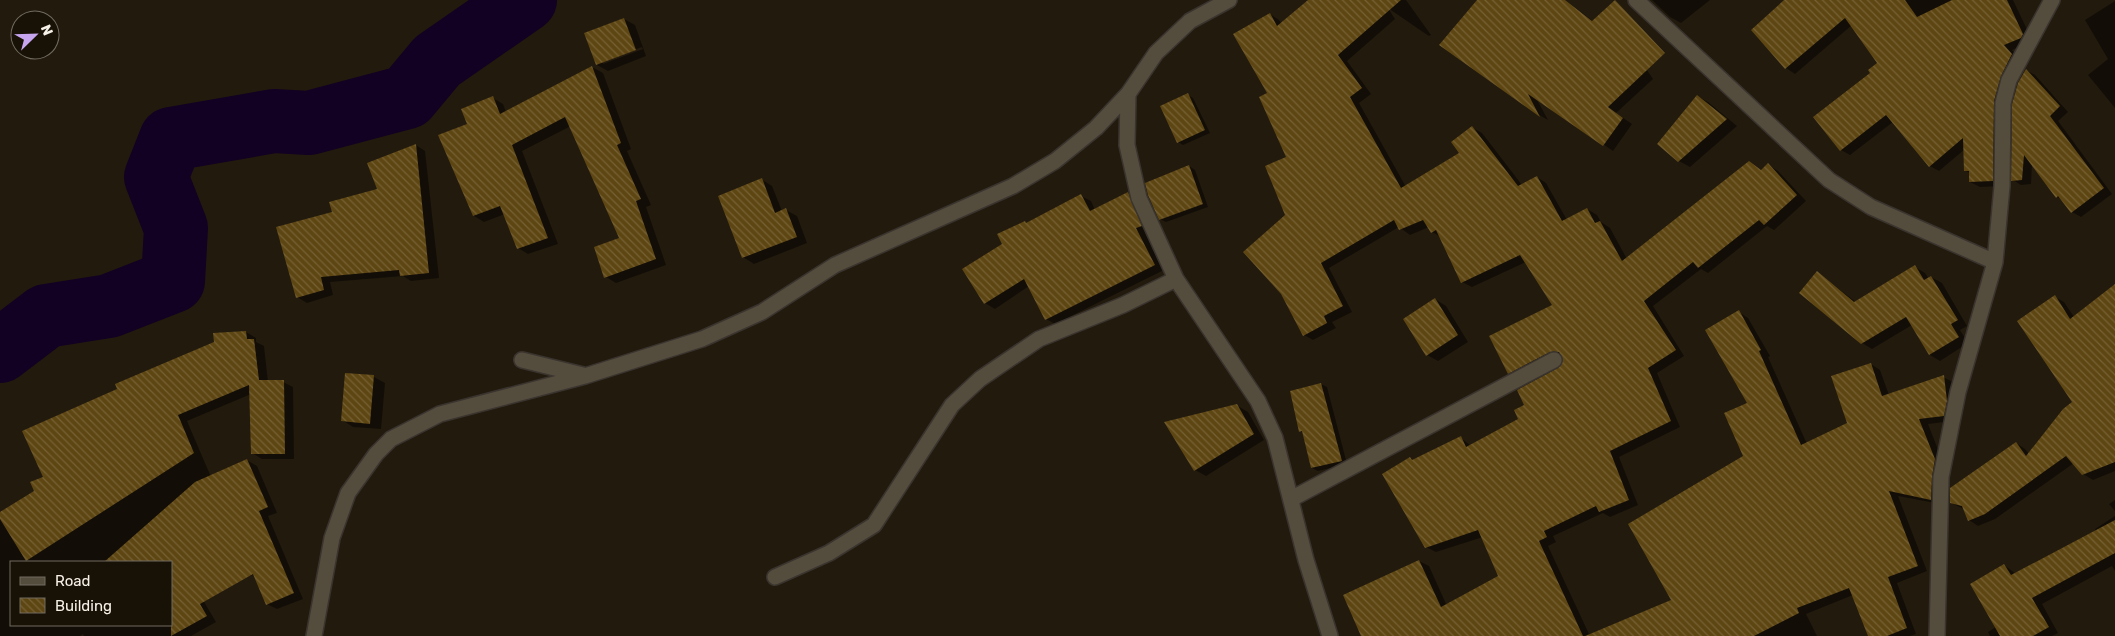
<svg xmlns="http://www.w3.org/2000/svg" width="2115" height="636" viewBox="0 0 2115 636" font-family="Rubik,sans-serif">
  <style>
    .shadow { fill: #0007; fill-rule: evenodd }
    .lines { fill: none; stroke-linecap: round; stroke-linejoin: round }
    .river { stroke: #120123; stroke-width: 64 }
    .building { fill: url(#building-back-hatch) }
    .minor-casing { stroke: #3a342f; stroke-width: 18 }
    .minor { stroke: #544c3d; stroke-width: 15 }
  </style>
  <defs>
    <pattern id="building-back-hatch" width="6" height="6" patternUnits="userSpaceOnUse" patternTransform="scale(1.25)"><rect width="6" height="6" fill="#5e4613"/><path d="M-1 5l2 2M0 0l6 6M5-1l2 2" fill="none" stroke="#766135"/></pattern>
  </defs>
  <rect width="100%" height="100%" fill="#221a0d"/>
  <!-- shadow -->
  <path class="shadow" d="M 1310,0 L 1406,0 L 1431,35 L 1429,36 L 1420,30 L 1388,8 L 1395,19 L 1347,61 L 1371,94 L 1359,103 L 1406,187 L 1461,153 L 1473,128 L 1482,133 L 1522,185 L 1537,177 L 1546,183 L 1567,220 L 1587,209 L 1597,215 L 1601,222 L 1610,228 L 1627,259 L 1749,162 L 1762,171 L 1768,165 L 1778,171 L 1806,201 L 1774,230 L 1767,226 L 1708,273 L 1701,269 L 1653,306 L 1684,356 L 1657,373 L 1680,427 L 1619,457 L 1638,505 L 1610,517 L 1603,513 L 1553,536 L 1556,542 L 1548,546 L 1589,634 L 1672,601 L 1745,456 L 1749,404 L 1739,312 L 1748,318 L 1770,356 L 1768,357 L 1807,444 L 1849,423 L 1871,364 L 1880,370 L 1889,395 L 1943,377 L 1953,382 L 1953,421 L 1928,424 L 1944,465 L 1940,504 L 1898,496 L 1927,571 L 1897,583 L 1916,634 L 1910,636 L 1869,636 L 1853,595 L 1806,614 L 1817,636 L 1363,636 L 1419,561 L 1429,566 L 1447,606 L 1500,576 L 1483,537 L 1436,552 L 1426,547 L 1410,459 L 1413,461 L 1461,438 L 1471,446 L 1520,420 L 1526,405 L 1565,361 L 1564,356 L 1560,356 L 1519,378 L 1509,373 L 1554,306 L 1526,262 L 1472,287 L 1462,282 L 1441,237 L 1432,232 L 1429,227 L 1410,235 L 1399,227 L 1329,268 L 1352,312 L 1332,322 L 1336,328 L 1313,340 L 1304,335 L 1286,215 L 1288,158 L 1269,94 L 1270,14 L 1279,20 L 1282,24 Z
    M 1478,0 L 1565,0 L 1593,21 L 1612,18 L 1653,79 L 1616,113 L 1632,124 L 1613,151 L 1536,98 L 1548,120 L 1541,116 L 1440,45 Z
    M 1652,0 L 1710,0 L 1681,23 L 1670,17 Z
    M 1786,0 L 2013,0 L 2032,40 L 2030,42 L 2012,50 L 2021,60 L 2010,81 L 2002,186 L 1980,187 L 1970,182 L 1970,173 L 1966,171 L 1965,149 L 1939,171 L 1930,166 L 1893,122 L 1850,155 L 1841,150 L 1872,73 L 1878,63 L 1852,25 L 1795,74 L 1786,68 L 1753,30 Z
    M 2115,1 L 2115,108 L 2088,75 L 2108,59 L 2085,20 Z
    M 624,19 L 635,25 L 646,56 L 608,71 L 597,65 L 586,33 ZM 642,47 L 643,49 L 603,64 L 603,61 Z
    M 592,67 L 603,73 L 631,149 L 627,151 L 651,205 L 646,207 L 666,265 L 616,283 L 606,277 L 621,239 L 571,126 L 522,151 L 558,244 L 528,254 L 518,248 L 505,214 L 484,222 L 474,216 L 468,124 L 493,98 L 503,104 L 506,112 Z
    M 2026,70 L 2035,75 L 2068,112 L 2058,121 L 2112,194 L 2081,217 L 2072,212 L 2063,200 L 2057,197 L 2032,164 L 2031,184 L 2021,185 L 2013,180 Z
    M 1188,95 L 1193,98 L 1210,133 L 1183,145 L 1178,142 Z
    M 1697,96 L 1708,102 L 1737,126 L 1690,167 L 1679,161 Z
    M 416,145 L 425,151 L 439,278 L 411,281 L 403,276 L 330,282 L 333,295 L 307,303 L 297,297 L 379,190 Z
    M 1189,166 L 1195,170 L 1208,207 L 1166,222 L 1160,219 Z
    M 761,179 L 772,186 L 782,211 L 786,210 L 797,216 L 807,243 L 754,264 L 743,257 Z
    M 1128,193 L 1137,199 L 1150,231 L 1145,233 L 1164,270 L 1055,324 L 1046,319 L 1029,286 L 995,309 L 985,303 L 1003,245 L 1025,222 L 1027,224 L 1081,196 L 1091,201 L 1095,210 Z
    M 1915,267 L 1925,273 L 1929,279 L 1931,277 L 1942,283 L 1967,326 L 1960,330 L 1968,343 L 1940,361 L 1930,355 L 1912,325 L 1872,349 L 1862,343 L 1817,273 L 1856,302 Z
    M 2115,288 L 2115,471 L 2093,480 L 2083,474 L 2074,463 L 1995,519 L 1978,526 L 1969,520 L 1964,509 L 1951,503 L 2016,443 L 2025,449 L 2029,454 L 2074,403 L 2055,297 L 2064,302 L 2074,317 Z
    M 1435,299 L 1446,306 L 1468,342 L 1438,361 L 1427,355 Z
    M 246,332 L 256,338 L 256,342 L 264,346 L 268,382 L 283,382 L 293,387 L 294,459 L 262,459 L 252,453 L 251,394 L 187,421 L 211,477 L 247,460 L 257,466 L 277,513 L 268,516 L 303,599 L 277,609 L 267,604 L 255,574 L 200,595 L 216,622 L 191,636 L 84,636 L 83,634 L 80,636 L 0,636 L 0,513 L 35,492 L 45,477 ZM 11,562 L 171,562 L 171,625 L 11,625 Z
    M 346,374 L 374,377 L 385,383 L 381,429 L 353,427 L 342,420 Z
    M 1321,384 L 1327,387 L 1347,464 L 1318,471 L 1312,468 L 1304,433 L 1300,431 Z
    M 1236,405 L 1248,412 L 1264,440 L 1206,476 L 1195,470 Z
    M 2115,500 L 2115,511 L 2109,504 Z
    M 2115,516 L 2115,571 L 2112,566 L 2042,604 L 2058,633 L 2052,636 L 1990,636 L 1988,632 L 1996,627 L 2004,565 L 2016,574 L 2096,531 L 2095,529 Z"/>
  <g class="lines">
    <!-- river -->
    <path class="river" d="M 0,351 L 46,316 L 109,306 L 173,281 L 176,228 L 156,177 L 171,139 L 274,121 L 309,123 L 407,97 L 437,61 L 525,0"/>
  </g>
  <!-- building -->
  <path class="building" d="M 1308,0 L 1401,0 L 1338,55 L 1362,88 L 1350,97 L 1401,188 L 1459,153 L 1451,142 L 1472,126 L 1518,186 L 1537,176 L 1562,221 L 1587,208 L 1595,223 L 1600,221 L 1622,261 L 1749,161 L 1761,170 L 1768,163 L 1797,195 L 1764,225 L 1759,220 L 1698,268 L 1693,262 L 1644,301 L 1676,350 L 1648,368 L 1671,421 L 1610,451 L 1629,500 L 1599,512 L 1596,506 L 1544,531 L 1547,537 L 1539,541 L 1583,636 L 1361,636 L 1343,595 L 1419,560 L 1441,607 L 1498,576 L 1478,530 L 1425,548 L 1382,474 L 1410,457 L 1412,460 L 1461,436 L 1466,447 L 1518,419 L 1514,410 L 1524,405 L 1517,390 L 1558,368 L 1563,360 L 1559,352 L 1550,352 L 1508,374 L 1489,336 L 1552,305 L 1520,255 L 1461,283 L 1436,230 L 1431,233 L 1423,220 L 1399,230 L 1394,220 L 1321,263 L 1343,306 L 1324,316 L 1327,323 L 1303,336 L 1281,294 L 1243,252 L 1285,215 L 1265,166 L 1286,157 L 1259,97 L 1267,93 L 1233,34 L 1270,13 L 1277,26 Z
    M 1477,0 L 1565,0 L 1592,21 L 1615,0 L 1665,53 L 1608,107 L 1623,118 L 1603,146 L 1528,94 L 1540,117 L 1439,45 Z
    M 1784,0 L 1905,0 L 1917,17 L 1952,0 L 2007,0 L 2023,34 L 2021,38 L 2004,45 L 2012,54 L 2001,76 L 1994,101 L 1993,181 L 1969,182 L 1969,171 L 1964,171 L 1963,138 L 1929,167 L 1886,115 L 1840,151 L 1813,117 L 1870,73 L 1868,70 L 1877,63 L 1845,18 L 1785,69 L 1751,30 Z
    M 624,18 L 636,50 L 596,65 L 584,33 Z
    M 592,66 L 621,143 L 617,145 L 641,199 L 636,201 L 656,259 L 604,278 L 594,247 L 619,238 L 565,117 L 512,145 L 548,238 L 517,249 L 500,206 L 473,216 L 438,135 L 467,124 L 461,109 L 493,96 L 500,114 Z
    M 2026,69 L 2060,106 L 2050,116 L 2104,188 L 2071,213 L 2058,196 L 2056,198 L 2024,155 L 2022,180 L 2011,181 L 2012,104 L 2018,83 Z
    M 1188,93 L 1205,130 L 1177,143 L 1160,106 Z
    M 1697,95 L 1727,119 L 1678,162 L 1657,144 Z
    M 416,144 L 429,273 L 400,276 L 399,270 L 321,277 L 324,290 L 296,298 L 276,227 L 332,212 L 329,202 L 377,189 L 367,163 Z
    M 1189,165 L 1203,204 L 1159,220 L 1148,195 L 1145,183 Z
    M 762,178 L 775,213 L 786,208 L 797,237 L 742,258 L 718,196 Z
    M 1128,192 L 1142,226 L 1136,228 L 1155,265 L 1045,320 L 1024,279 L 984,304 L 962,269 L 1002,244 L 997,234 L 1025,221 L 1026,223 L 1081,194 L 1090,211 Z
    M 1915,265 L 1924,280 L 1931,276 L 1958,320 L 1951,324 L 1959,337 L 1929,355 L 1906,317 L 1861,344 L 1799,293 L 1817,271 L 1854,302 Z
    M 2115,284 L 2115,462 L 2082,475 L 2066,456 L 1985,514 L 1968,521 L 1962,506 L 1950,503 L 1950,488 L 2016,442 L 2026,456 L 2063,409 L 2072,402 L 2017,321 L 2055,295 L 2070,319 Z
    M 1435,298 L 1458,335 L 1426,356 L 1403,319 Z
    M 1739,310 L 1761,350 L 1759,351 L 1801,445 L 1847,423 L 1831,376 L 1871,363 L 1882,396 L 1944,375 L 1947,401 L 1944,416 L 1919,419 L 1935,459 L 1932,477 L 1931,500 L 1889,491 L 1918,566 L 1888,577 L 1907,628 L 1887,636 L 1868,636 L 1849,588 L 1797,608 L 1799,613 L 1754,636 L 1585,636 L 1671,600 L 1628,524 L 1743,456 L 1724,413 L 1747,403 L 1705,330 Z
    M 246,331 L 247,339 L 254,339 L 259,380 L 284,380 L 285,454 L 251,454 L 249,385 L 178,415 L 194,453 L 26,561 L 0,519 L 0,512 L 34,491 L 30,482 L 43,477 L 22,431 L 117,389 L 115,384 L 214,342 L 213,333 Z
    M 345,373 L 374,375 L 370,424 L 341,421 Z
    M 1321,383 L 1342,461 L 1311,468 L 1302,431 L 1299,432 L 1290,391 Z
    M 1237,404 L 1254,434 L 1194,471 L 1164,422 Z
    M 247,459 L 268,507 L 259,511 L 294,593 L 266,605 L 253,574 L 200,604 L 207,616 L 171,636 L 171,562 L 104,562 L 195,482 Z
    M 2115,520 L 2115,553 L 2032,598 L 2049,627 L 2033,636 L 2000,636 L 1970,584 L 2004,564 L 2011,575 Z"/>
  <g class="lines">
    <!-- minor casing -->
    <g class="minor-casing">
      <path id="minor" d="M 1229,0 L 1190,21 L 1156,53 L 1128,94 L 1127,145 L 1139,198 L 1176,279 L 1258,401 L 1275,438 L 1306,560 L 1330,636
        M 1636,0 L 1829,180 L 1871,207 L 1995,262
        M 522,360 L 583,375
        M 1291,499 L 1554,360
        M 775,577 L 829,553 L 874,525 L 952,405 L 980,379 L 1039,339 L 1123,305 L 1176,279
        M 314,636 L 332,538 L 348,493 L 376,454 L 391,439 L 440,414 L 585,376 L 702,339 L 762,312 L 835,265 L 1013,186 L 1055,161 L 1096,128 L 1128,94
        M 1937,636 L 1941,477 L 1958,392 L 1995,262 L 2002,186 L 2003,103 L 2009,80 L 2052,0"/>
    </g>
    <!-- minor -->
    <use href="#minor" class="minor"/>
  </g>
  <!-- legend -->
  <rect x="10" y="561" width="162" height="65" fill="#181105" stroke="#716b60"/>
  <rect x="20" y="577" width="25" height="8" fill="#544c3d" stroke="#716b60"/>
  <text x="55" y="586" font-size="15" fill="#f7f2e9">Road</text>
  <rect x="20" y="598" width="25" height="15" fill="url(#building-back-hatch)" stroke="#716b60"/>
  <text x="55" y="611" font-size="15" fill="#f7f2e9">Building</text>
  <!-- north arrow -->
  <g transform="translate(35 35) rotate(67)"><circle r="24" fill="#181105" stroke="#716b60"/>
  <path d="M0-4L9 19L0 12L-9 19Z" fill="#c7a6ef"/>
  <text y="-8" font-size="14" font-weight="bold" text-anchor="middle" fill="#f7f2e9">N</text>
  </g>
</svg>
